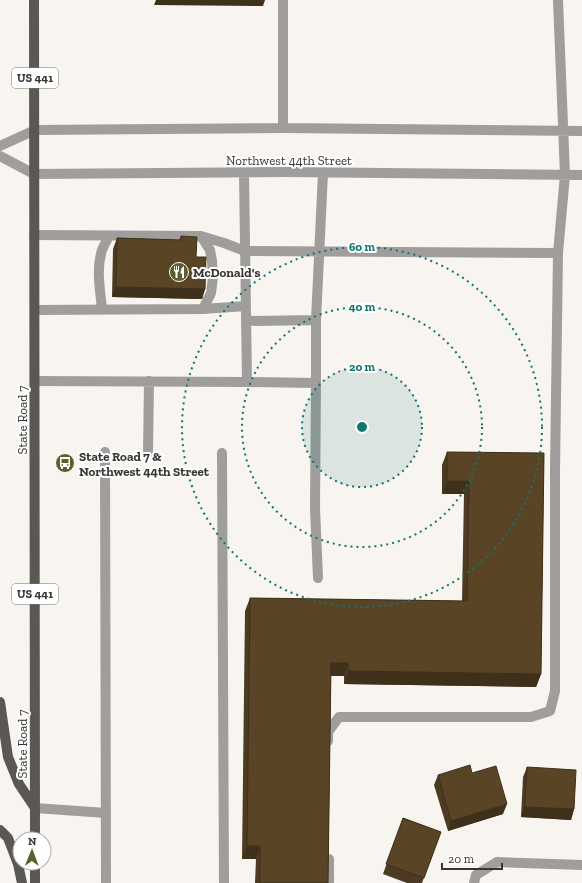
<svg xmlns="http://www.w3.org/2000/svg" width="582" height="883" viewBox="0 0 582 883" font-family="'Zilla Slab',serif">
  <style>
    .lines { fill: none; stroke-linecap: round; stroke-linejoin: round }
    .minor { stroke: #9f9e9c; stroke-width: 10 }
    .major { stroke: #595854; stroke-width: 10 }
    .wall { fill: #4d3b21 }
    .shaded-wall { fill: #3e301b }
    .building { fill: #594526; stroke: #3e301b }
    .ring { fill: none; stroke: #0f766e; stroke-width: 2; stroke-dasharray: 2 4 }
    .labels { text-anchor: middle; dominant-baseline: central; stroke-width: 4; stroke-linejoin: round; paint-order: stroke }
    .shield { fill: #fff; stroke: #737271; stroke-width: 1 }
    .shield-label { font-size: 12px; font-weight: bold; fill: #373634 }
    .street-label { font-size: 13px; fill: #373634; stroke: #fff }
    .poi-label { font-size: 13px; font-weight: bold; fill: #373634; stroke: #fff; text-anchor: start }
    .centre { fill: #0f766e; stroke: #fff; stroke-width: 2 }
    .ring-label { font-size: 12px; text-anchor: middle; font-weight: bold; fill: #0f766e; stroke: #fff; stroke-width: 4; stroke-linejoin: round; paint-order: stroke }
  </style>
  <rect width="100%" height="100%" fill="#f8f4ef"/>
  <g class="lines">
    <!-- minor -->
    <path class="minor" d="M 283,0 L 283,128
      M 0,146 L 35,130 L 283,128 L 582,131
      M 0,156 L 34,174 L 284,172 L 582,175
      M 34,235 L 201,236 L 224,243 L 245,251 L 558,253 L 565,175 L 558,0
      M 201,236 L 210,250 L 212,261 L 213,277 L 211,293 L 203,309
      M 102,309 C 100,289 96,269 102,250 C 104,245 107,240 109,236
      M 35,310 L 203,309 L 246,306
      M 247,321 L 316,320
      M 35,381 L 247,382 L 244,173
      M 247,382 L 316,383 L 316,320 L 323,173
      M 316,383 L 315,508 L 318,578
      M 105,452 L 106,883
      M 148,453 L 149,381
      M 222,453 L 224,883
      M 328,741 L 328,732 L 339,717 L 531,717 L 550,711 L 555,691 L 555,470 L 558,253
      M 35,808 L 106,813
      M 329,859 L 329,883
      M 474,883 L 476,875 L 497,862 L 582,865"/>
    <!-- major -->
    <path class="major" d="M 34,0 L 35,839
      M 0,702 L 8,757 L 19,784 L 35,808
      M 0,830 L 8,838 L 18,864 L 22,883
      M 35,863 L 35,883"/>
  </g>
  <!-- wall -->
  <path class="wall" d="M 181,236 L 196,257 L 205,289 L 202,299 L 112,297 L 113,249 L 117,238 L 179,240 Z
    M 447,452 L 544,453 L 541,674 L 536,687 L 344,684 L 344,676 L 331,676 L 328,883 L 255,883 L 256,859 L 242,859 L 245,611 L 250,598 L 462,601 L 464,494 L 442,494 L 442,465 Z
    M 527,767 L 574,809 L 571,820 L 521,817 L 523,777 Z
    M 472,773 L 503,814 L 448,831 L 434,785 L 438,775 Z
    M 403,818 L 441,832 L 422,883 L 407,883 L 383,874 Z"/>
  <!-- shaded-wall -->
  <path class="shaded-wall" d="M 156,0 L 265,0 L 263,6 L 154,5 Z
    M 116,287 L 205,289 L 202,299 L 112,297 Z
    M 447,481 L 469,481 L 464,494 L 442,494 Z
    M 331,663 L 348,663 L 344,676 L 327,676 Z
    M 349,671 L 541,674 L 536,687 L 344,684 Z
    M 507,804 L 503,814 L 448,831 L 451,821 Z
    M 525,807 L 574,809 L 571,820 L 521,817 Z
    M 247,846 L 260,846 L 256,859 L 242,859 Z"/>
  <!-- building -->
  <path class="building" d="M 181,236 L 197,237 L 196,257 L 206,257 L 205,289 L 116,287 L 117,238 L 181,240 Z
    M 447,452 L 544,453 L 541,674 L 349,671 L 348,663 L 331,663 L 328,883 L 260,883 L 260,846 L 247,846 L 250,598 L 467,601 L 469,481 L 447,481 Z
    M 470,765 L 472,773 L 496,766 L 507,804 L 451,821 L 438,775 Z
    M 527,767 L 576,770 L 574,809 L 525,807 Z
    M 403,818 L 441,832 L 424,878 L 386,864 Z"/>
  <!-- distance rings -->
  <circle cx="362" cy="427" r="60" fill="#0f766e" fill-opacity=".12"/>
  <g class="ring">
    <circle cx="362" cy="427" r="60"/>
    <circle cx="362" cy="427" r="120"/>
    <circle cx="362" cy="427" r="180"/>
  </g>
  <!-- icons -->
  <defs>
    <g id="restaurant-disc" transform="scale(1)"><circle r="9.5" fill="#5c5f2d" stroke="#fff"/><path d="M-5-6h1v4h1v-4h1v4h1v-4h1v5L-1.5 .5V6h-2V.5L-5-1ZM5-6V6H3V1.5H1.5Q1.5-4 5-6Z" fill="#fff"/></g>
    <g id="bus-disc" transform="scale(1)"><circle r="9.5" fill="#5c5f2d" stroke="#fff"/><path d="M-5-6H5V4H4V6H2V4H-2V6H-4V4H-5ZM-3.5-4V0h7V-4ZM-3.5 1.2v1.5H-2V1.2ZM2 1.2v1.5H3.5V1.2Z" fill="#fff"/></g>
  </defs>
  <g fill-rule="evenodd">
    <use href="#restaurant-disc" x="179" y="272"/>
    <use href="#bus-disc" x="65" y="463"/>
  </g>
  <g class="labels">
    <!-- shield labels -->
    <g class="shield">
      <rect x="12" y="68" width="46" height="20" rx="3"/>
      <rect x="12" y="584" width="46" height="20" rx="3"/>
    </g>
    <g class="shield-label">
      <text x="35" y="78">US 441</text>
      <text x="35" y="594">US 441</text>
    </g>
    <!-- street labels -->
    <g class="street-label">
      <text x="289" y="160">Northwest 44th Street</text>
      <text transform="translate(22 420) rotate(-90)">State Road 7</text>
      <text transform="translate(22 744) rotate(-90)">State Road 7</text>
    </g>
    <!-- poi labels -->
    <g class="poi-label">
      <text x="193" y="272">McDonald's</text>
      <text x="79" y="456">State Road 7 &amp;<tspan x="79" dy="15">Northwest 44th Street</tspan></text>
    </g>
  </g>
  <circle cx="362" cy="427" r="6" class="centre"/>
  <g class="ring-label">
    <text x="362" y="251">60 m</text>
    <text x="362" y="311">40 m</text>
    <text x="362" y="371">20 m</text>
  </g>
  <!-- north arrow -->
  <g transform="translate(32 851) rotate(1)"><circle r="19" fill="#ffffff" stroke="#afafae"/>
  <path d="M0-3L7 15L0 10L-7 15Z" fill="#5c5f2d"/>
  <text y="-6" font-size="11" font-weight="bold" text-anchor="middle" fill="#373634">N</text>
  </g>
  <!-- scale -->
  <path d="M442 863v6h60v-6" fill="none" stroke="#373634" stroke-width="2"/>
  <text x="448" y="863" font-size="12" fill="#373634" stroke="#ffffff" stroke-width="3" paint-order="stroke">20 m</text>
</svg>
